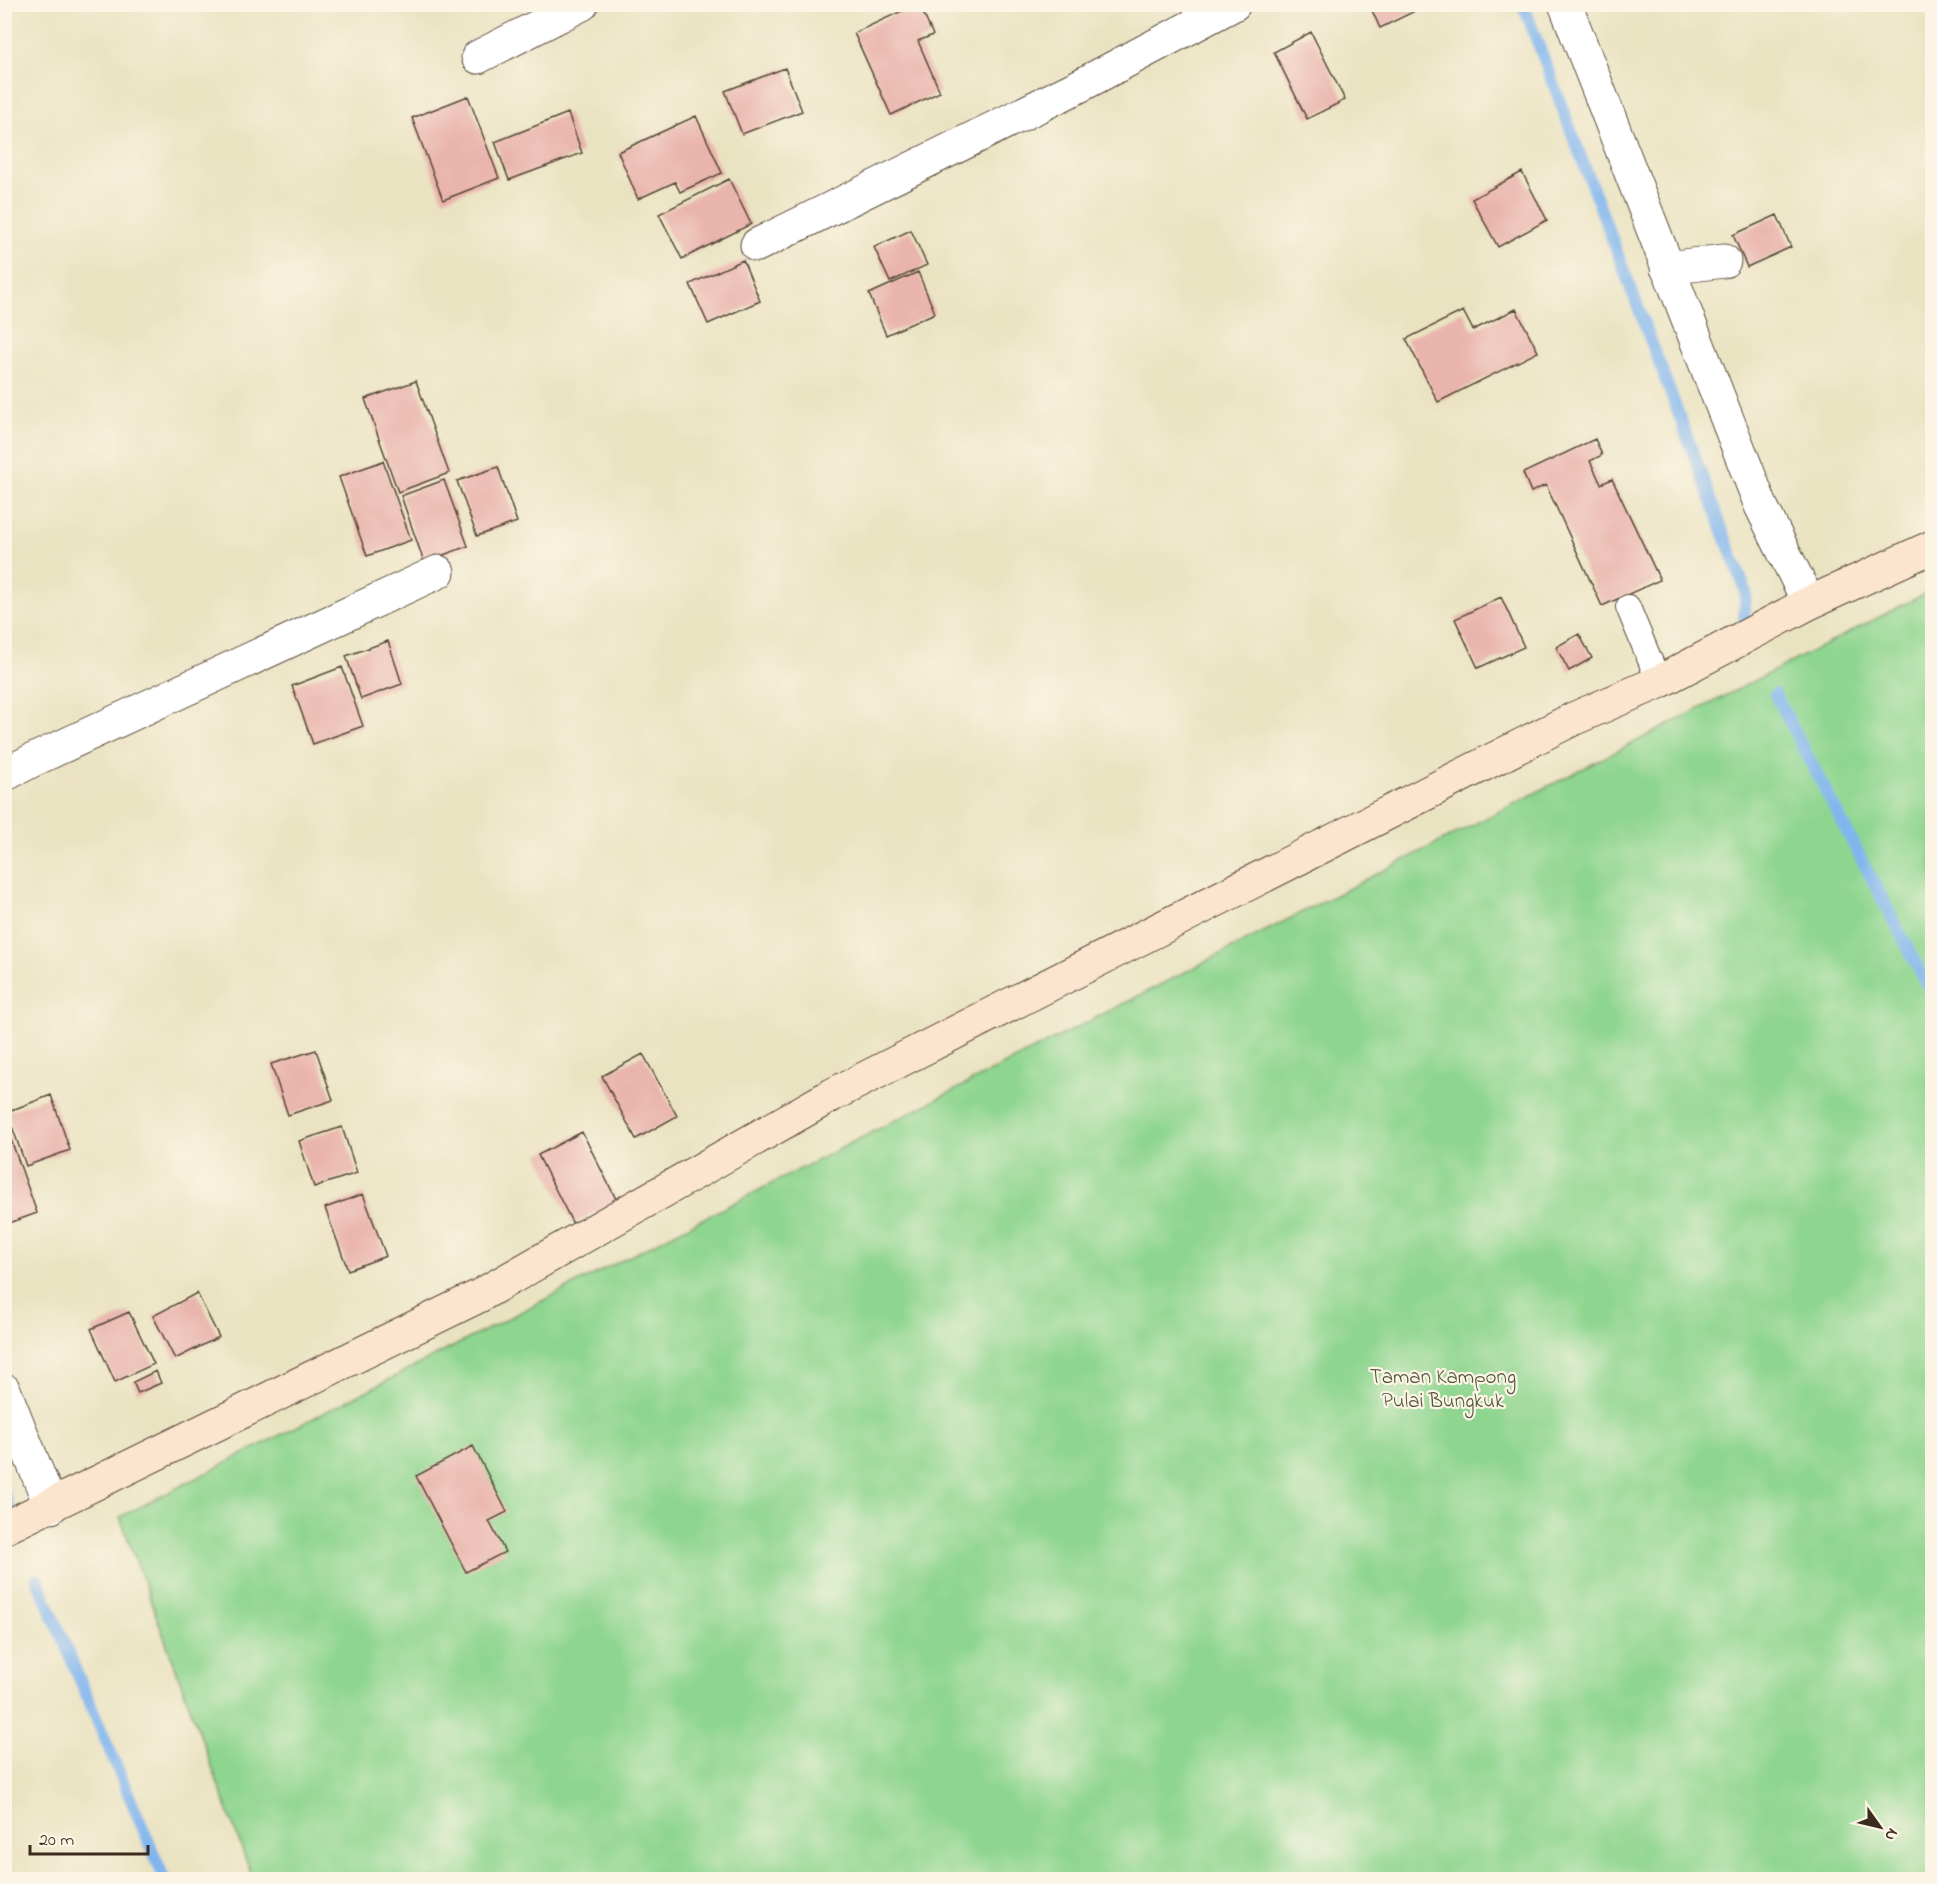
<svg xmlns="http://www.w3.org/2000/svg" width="1937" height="1884" viewBox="0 0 1937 1884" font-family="'Indie Flower',sans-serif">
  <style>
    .green { fill: #8ed58f; stroke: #648056; stroke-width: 1.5 }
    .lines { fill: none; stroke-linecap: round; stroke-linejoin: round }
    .stream { stroke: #80b5ee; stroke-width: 12 }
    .building { fill: #e9b4ac }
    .lane-casing { stroke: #554637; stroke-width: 26 }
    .street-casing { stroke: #554637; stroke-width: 35 }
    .secondary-casing { stroke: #554637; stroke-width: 35 }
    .lane { stroke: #fff; stroke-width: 24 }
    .street { stroke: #fff; stroke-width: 33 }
    .secondary { stroke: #fbe5cf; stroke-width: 33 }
    .labels { text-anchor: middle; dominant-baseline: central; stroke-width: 4.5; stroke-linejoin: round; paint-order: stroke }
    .park-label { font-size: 21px; fill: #50553a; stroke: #fcf5e5 }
  </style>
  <rect width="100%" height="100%" fill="#fcf5e5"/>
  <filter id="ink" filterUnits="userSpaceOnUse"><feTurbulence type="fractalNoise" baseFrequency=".0167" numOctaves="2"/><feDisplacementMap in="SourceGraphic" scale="12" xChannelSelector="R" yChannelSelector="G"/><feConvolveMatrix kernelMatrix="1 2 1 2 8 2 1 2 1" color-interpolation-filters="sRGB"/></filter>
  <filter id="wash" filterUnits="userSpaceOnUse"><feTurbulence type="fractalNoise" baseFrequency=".008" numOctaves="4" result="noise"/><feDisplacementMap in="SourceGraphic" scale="24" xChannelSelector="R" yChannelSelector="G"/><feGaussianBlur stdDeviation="1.35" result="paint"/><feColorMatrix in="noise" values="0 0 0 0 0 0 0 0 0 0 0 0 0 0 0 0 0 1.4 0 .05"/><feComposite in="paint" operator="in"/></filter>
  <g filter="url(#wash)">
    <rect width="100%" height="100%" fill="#eae3c2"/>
    <!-- green -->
    <path class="green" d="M 1932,590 L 1932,1879 L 253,1879 L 120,1517 Z"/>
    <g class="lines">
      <!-- stream -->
      <path class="stream" d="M 1523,4 L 1746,592 L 1743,631
        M 1775,694 L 1932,994
        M 4,1494 L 11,1513
        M 37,1579 L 165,1880"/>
    </g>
    <g id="blocks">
      <!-- building -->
      <path class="building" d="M 917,4 L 919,4 L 933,35 L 918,41 L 940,92 L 891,115 L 854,33 Z
        M 1369,4 L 1409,4 L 1413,12 L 1380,28 Z
        M 1311,32 L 1345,100 L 1307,119 L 1274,52 Z
        M 785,68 L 802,111 L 742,134 L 725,91 Z
        M 468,96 L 499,178 L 443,200 L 412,118 Z
        M 568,113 L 582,153 L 509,180 L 495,142 Z
        M 696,116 L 722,173 L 680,192 L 675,182 L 638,199 L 618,152 Z
        M 1522,172 L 1547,220 L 1498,247 L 1472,199 Z
        M 729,179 L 751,224 L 682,259 L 659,214 Z
        M 1777,215 L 1791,247 L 1747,267 L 1733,235 Z
        M 911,230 L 927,265 L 890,282 L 874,247 Z
        M 743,260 L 760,301 L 708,324 L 690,284 Z
        M 918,272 L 935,313 L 886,335 L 869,294 Z
        M 1516,309 L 1538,352 L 1438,402 L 1406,339 L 1463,311 L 1473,330 Z
        M 416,381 L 449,473 L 398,492 L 365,399 Z
        M 1595,439 L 1602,455 L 1590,461 L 1601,484 L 1612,479 L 1660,580 L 1602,606 L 1546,485 L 1531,492 L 1523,473 Z
        M 383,461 L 411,540 L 367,556 L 339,477 Z
        M 498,467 L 517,522 L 477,536 L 457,481 Z
        M 444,480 L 468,546 L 424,562 L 401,496 Z
        M 1501,597 L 1524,647 L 1478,668 L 1455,619 Z
        M 1579,634 L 1592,658 L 1569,671 L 1556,647 Z
        M 388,641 L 402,684 L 361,699 L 346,656 Z
        M 342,667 L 363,726 L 313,744 L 292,686 Z
        M 316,1050 L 333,1100 L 288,1115 L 271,1064 Z
        M 643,1054 L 677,1116 L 636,1139 L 602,1076 Z
        M 51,1095 L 70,1150 L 26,1166 L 7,1112 Z
        M 4,1120 L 37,1213 L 4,1225 Z
        M 342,1127 L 357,1173 L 314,1187 L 299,1141 Z
        M 582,1132 L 617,1201 L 573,1224 L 538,1155 Z
        M 363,1194 L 386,1256 L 348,1270 L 325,1208 Z
        M 197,1293 L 219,1337 L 175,1359 L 153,1316 Z
        M 129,1312 L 154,1364 L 115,1382 L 91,1329 Z
        M 156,1371 L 161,1383 L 138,1393 L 133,1382 Z
        M 473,1446 L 507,1512 L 489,1521 L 505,1552 L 466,1572 L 416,1476 Z"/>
    </g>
  </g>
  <g filter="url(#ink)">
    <use href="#blocks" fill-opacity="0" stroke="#554637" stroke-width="1.5"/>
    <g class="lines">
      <!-- lane casing -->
      <g class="lane-casing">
        <path id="lane" d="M 1628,607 L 1659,682"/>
      </g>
      <!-- street casing -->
      <g class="street-casing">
        <path id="street" d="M 1565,4 L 1761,506 L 1809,603
          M 478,57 L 582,4
          M 757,245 L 1081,85 L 1234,4
          M 1667,268 L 1724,261
          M 4,775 L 33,760 L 438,572
          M 4,1390 L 51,1507"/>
      </g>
      <!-- secondary casing -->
      <g class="secondary-casing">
        <path id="secondary" d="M 4,1528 L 479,1296 L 832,1095 L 1573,719 L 1659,682 L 1809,603 L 1932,547"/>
      </g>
      <!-- lane -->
      <use href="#lane" class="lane"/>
      <!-- street -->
      <use href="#street" class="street"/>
      <!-- secondary -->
      <use href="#secondary" class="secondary"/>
    </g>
  </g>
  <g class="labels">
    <!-- park labels -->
    <g class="park-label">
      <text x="1443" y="1378">Taman Kampong<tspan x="1443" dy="24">Pulai Bungkuk</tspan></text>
    </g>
  </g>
  <!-- margin -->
  <rect width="1937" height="1884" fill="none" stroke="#fcf5e5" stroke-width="24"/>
  <!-- north arrow -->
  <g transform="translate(1880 1827) rotate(124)" stroke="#fcf5e5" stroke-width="4.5" paint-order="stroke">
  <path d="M0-4.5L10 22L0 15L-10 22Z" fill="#3b2a1e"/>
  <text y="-9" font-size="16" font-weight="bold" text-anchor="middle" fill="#3b2a1e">N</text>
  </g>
  <!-- scale -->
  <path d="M30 1845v9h118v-9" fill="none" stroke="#3b2a1e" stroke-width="3"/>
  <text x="39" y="1845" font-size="18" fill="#3b2a1e" stroke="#fcf5e5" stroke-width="4.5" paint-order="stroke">20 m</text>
</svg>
